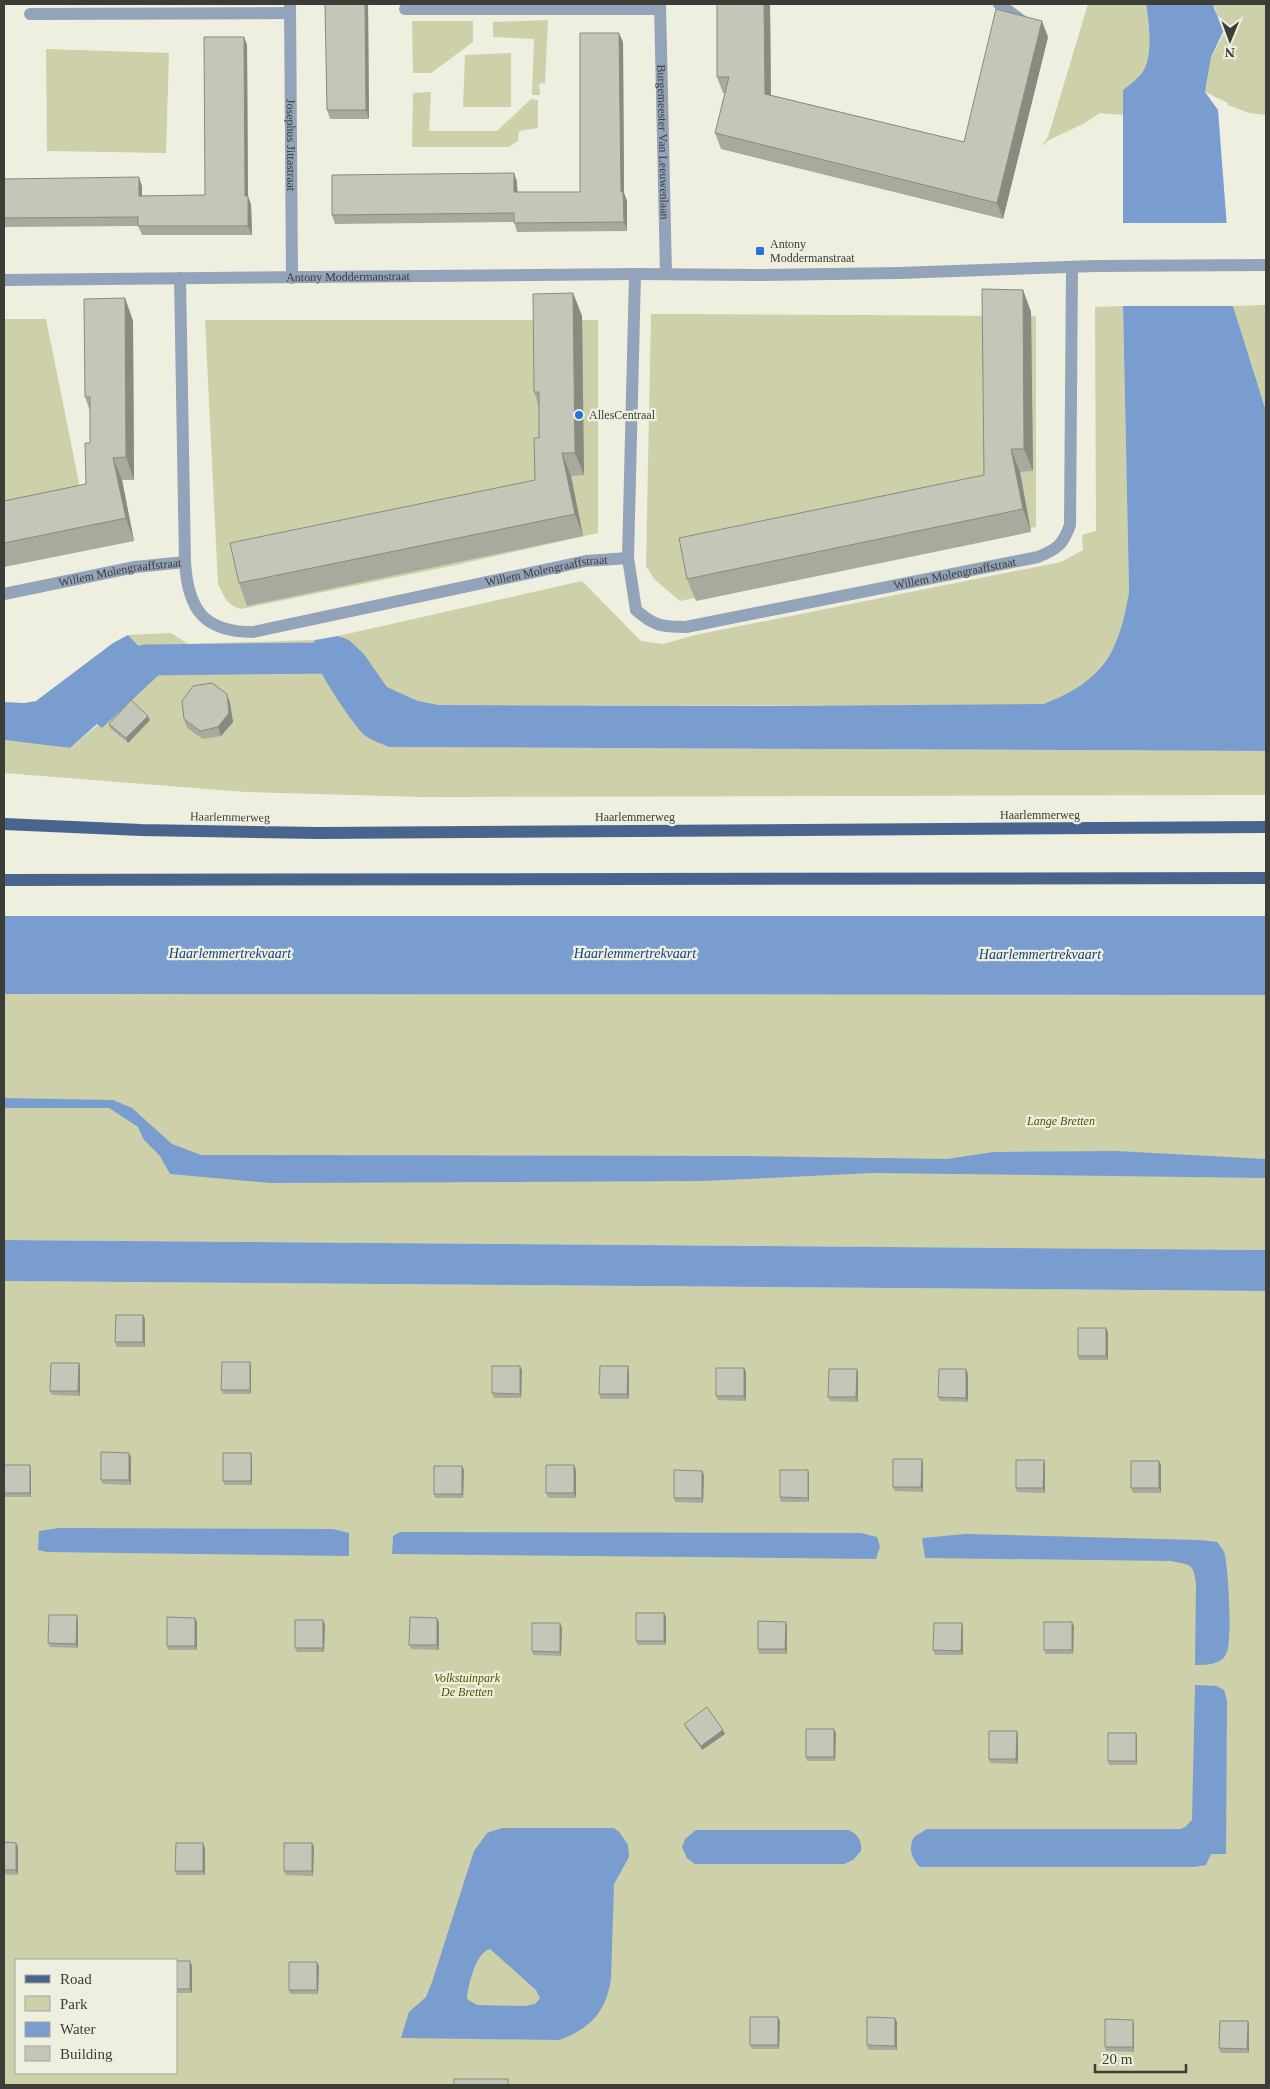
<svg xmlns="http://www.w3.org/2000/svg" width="1270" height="2089" viewBox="0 0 1270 2089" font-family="Georgia,serif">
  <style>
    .green { fill: #cdd0a8; fill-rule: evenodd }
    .water { fill: #7a9dcf; fill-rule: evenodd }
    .pier { fill: #eeefdf }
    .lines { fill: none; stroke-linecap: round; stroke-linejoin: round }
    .canal { stroke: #7a9dcf; stroke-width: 31 }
    .minor { stroke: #93a3ba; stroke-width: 12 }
    .tertiary { stroke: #93a3ba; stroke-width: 12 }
    .primary { stroke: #4a658d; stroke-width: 12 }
    .wall { fill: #a9aa9d }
    .shaded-wall { fill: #898b80 }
    .building { fill: #c4c6b7; stroke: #898b80 }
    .poi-dot { fill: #2272dd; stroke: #eeefdf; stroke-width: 2 }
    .labels { text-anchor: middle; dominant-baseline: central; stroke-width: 4.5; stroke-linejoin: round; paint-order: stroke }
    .street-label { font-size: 12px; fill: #3d3d37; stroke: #eeefdf }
    .poi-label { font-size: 12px; fill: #3d3d37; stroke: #eeefdf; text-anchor: start }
    .park-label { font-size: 12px; font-style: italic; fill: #505101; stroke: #eeefdf }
    .water-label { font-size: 14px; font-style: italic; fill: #14417e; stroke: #eeefdf }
  </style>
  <rect width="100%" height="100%" fill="#eeefdf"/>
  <!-- green -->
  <path class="green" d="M 1088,4 L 1146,4 C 1149,22 1154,59 1141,74 C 1136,80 1129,85 1123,90 L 1123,115 L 1100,113 L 1083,124 L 1049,140 L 1041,147 L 1048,137 Z
    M 1213,4 L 1266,4 L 1266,115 L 1249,113 L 1228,105 L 1228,103 L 1205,92 L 1211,57 L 1224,34 L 1222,21 L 1218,17 Z
    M 548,20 L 545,83 L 539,84 L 540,95 L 532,95 L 534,39 L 493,37 L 493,22 Z
    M 412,21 L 473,21 L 473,42 L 431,73 L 413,73 Z
    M 46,49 L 169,53 L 166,153 L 47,151 Z
    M 511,53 L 511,107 L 463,107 L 465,55 Z
    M 431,92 L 429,131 L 497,131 L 531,99 L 538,100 L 538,128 L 519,131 L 518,141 L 509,147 L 412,147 L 413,93 Z
    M 1266,305 L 1266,411 L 1233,306 Z
    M 1123,306 L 1129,592 C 1127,603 1127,616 1123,626 C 1111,662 1083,694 1045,704 C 1033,707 1016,705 1003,706 L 439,705 L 418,701 L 387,687 L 364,654 L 338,636 L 582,581 L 641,641 L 663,644 L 695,635 L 1061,562 L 1083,550 L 1082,535 L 1096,531 L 1095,307 Z
    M 651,314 L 1036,316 L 1036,527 L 680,601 L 655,580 L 646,566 Z
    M 4,319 L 46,319 L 82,498 L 4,514 Z
    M 205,320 L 598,320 L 598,533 L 456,565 L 241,609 C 227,606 224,596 218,584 Z
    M 171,633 L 188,644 L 315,640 L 312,646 L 320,670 L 353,722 L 367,737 L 389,747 L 1266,751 L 1266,795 L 423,797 L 245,792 L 4,773 L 4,740 L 70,748 L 163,671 L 128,635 Z
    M 4,994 L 1266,995 L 1266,1250 L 4,1240 Z
    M 4,1281 L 1266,1291 L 1266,2085 L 4,2085 ZM 16,1960 L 176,1960 L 176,2073 L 16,2073 Z"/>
  <!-- water -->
  <path class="water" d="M 1146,4 L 1213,4 C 1214,14 1222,19 1225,28 L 1211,57 L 1205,92 L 1218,110 L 1233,306 L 1266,411 L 1266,751 L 389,747 C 382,744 374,741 367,737 C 355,729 317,670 313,655 C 312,649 312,646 315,640 L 338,636 L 349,640 L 364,654 L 387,687 L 418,701 L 439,705 L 769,706 L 1044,704 C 1103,681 1119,653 1129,592 L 1123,306 L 1123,90 C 1129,85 1136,80 1141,74 C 1154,59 1149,22 1146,4 Z
    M 128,635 L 163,671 L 102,728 L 97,724 L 70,748 L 4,740 L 4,702 L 24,703 L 36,701 L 113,643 Z
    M 4,916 L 1266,916 L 1266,995 L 4,994 Z
    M 4,1098 L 113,1100 L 132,1108 L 172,1144 L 201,1155 L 741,1156 L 947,1159 L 993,1152 L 1116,1151 L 1266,1159 L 1266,1178 L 873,1173 L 703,1181 L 271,1183 L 170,1174 L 160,1156 L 144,1140 L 138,1127 L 109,1108 L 4,1108 Z
    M 4,1240 L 1266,1250 L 1266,1291 L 4,1281 Z
    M 59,1528 L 333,1529 L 349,1533 L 349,1556 L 47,1552 L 38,1550 L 39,1531 Z
    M 400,1532 L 861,1533 L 877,1537 L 880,1547 L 876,1559 L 392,1554 L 393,1536 Z
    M 966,1534 L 1200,1540 L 1217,1542 C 1220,1546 1224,1550 1225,1555 C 1228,1570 1233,1642 1226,1654 C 1221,1665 1206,1665 1195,1665 L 1196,1584 C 1194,1563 1190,1565 1171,1561 L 925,1558 L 922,1538 Z
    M 1195,1685 L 1217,1686 L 1224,1690 L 1227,1701 L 1226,1854 L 1211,1854 L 1206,1865 L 1194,1867 L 920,1867 C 911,1857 908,1850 914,1837 L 927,1829 L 1180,1829 L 1185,1827 L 1192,1820 Z
    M 502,1828 L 614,1828 L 620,1833 L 628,1845 L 629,1857 L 614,1884 L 611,1979 C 606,2012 590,2029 559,2040 L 401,2038 L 409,2012 L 426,1997 L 432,1982 L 474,1851 L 487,1833 ZM 490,1949 L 536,1990 L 540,1998 L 535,2004 L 525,2006 L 477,2005 L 467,1999 C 468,1985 476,1952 490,1949 Z
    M 696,1830 L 849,1830 C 858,1835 862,1840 861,1851 L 853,1860 L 844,1864 L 695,1864 L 687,1858 L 682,1847 L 685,1839 Z"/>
  <!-- pier -->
  <path class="pier" d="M 1120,223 L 1229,223 L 1236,306 L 1120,306 Z"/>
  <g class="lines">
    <!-- canal -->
    <path class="canal" d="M 113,677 L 145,660 L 330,658 L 350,674"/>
    <!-- minor -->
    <g class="minor">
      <path id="s1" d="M 290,4 L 292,278"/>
      <path d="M 999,4 L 1025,23"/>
      <path d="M 405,9 L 660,9"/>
      <path d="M 30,14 L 290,13"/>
      <path d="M 180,278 L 185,562"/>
      <path d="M 628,558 L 635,274"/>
      <path id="s2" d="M 4,594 L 135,567 L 185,562 C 188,609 203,632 253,632 L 586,561 L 628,558 L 636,610 C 654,626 662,627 686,627 L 1038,557 C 1057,549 1063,545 1070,525 L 1072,267"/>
    </g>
    <!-- tertiary -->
    <g class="tertiary">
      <path id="s3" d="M 660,4 L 666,274"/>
      <path id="s4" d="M 4,280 L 635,274 L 758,275 L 899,273 L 1095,266 L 1266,265"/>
    </g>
    <!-- primary -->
    <path class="primary" d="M 4,824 L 141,830 L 318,833 L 1266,827
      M 4,880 L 1266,878"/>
  </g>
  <!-- wall -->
  <path class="wall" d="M 325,4 L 368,4 L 369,119 L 330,119 L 327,110 Z
    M 770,4 L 771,95 L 964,142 L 1048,37 L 1003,219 L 721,149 L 715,133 L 725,93 L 723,93 L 717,77 Z
    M 244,37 L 247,45 L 248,197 L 251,204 L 252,235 L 142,235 L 138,226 L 4,227 L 4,179 L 142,186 L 142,196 L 205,195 Z
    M 623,42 L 624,193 L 627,201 L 627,231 L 517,232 L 514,222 L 335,224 L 332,215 L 514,173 L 517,182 L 517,192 L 580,192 Z
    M 1023,290 L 1031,312 L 1033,471 L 1020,472 L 1031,532 L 696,601 L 687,579 L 984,475 Z
    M 573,293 L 582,316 L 584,475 L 571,476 L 583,536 L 247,606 L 239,583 L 535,480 L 539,438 L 539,407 L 534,392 Z
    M 125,298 L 133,321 L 134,480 L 122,480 L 134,541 L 4,567 L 4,501 L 86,484 L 90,443 L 90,411 L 85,397 Z
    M 230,703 L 233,722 L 221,736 L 203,739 L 187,728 L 184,719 Z
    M 148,716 L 150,720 L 128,743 L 110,728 L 109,724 Z
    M 145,1319 L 145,1347 L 117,1347 L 115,1342 Z
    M 1106,1328 L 1108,1332 L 1108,1360 L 1079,1360 L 1078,1356 Z
    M 79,1363 L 80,1367 L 80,1396 L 52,1395 L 50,1391 Z
    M 251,1367 L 251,1394 L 223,1394 L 221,1390 Z
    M 744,1368 L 746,1372 L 746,1401 L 718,1400 L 716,1396 Z
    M 857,1369 L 858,1373 L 858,1402 L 830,1401 L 828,1397 Z
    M 522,1370 L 521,1398 L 494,1398 L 492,1393 Z
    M 629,1371 L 629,1399 L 601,1399 L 599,1394 Z
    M 968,1374 L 968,1402 L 940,1401 L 938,1397 Z
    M 251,1453 L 252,1458 L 252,1485 L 225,1485 L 223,1481 Z
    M 131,1457 L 131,1485 L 103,1484 L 101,1480 Z
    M 1159,1461 L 1161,1465 L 1161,1493 L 1133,1493 L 1131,1488 Z
    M 923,1463 L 923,1492 L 895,1491 L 893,1487 Z
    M 1045,1464 L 1045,1493 L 1017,1492 L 1016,1488 Z
    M 4,1465 L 31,1469 L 31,1497 L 4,1497 Z
    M 462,1466 L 464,1470 L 463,1498 L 435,1498 L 434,1494 Z
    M 576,1470 L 576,1498 L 548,1498 L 546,1493 Z
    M 808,1470 L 809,1474 L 809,1502 L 781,1502 L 780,1497 Z
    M 702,1471 L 704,1475 L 703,1503 L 675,1502 L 674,1498 Z
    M 666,1617 L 666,1645 L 638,1645 L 636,1641 Z
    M 78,1620 L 78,1648 L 50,1647 L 48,1643 Z
    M 197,1622 L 197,1650 L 168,1650 L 167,1646 Z
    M 439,1622 L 439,1650 L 411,1649 L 409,1645 Z
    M 786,1622 L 787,1626 L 787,1654 L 759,1654 L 758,1649 Z
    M 325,1624 L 324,1652 L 297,1652 L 295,1648 Z
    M 1074,1626 L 1073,1654 L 1045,1654 L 1044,1650 Z
    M 562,1628 L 561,1656 L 533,1655 L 532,1651 Z
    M 963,1628 L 963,1655 L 935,1655 L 933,1650 Z
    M 684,1724 L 725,1734 L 702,1750 L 686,1728 Z
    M 1017,1731 L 1018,1736 L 1018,1764 L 990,1763 L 989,1759 Z
    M 836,1733 L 835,1761 L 807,1761 L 806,1757 Z
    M 1137,1737 L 1137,1765 L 1109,1765 L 1108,1761 Z
    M 4,1842 L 18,1847 L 18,1875 L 4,1874 Z
    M 314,1847 L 313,1876 L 285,1875 L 284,1871 Z
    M 205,1848 L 205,1875 L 177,1875 L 175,1871 Z
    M 176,1961 L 190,1961 L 192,1966 L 192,1993 L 176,1993 Z
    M 319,1966 L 318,1994 L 290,1994 L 289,1990 Z
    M 778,2017 L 780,2021 L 779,2049 L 752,2049 L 750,2045 Z
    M 897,2022 L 897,2050 L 869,2050 L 867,2045 Z
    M 1134,2024 L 1134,2052 L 1106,2051 L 1105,2047 Z
    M 1249,2025 L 1249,2053 L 1221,2053 L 1219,2048 Z"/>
  <!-- shaded-wall -->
  <path class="shaded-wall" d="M 365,4 L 368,4 L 369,119 L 366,110 Z
    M 764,4 L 770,4 L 771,110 L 765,94 Z
    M 1042,21 L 1048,37 L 1003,219 L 997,203 Z
    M 619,33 L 623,42 L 624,193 L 627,201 L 627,231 L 624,222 L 621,192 Z
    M 244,37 L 247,45 L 248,197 L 251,204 L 252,235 L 248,226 L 245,196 Z
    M 514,173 L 517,182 L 518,201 L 514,192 Z
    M 139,177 L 142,186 L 142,204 L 139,196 Z
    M 1023,290 L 1031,312 L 1033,471 L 1024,449 Z
    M 573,293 L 582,316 L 584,475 L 575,453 Z
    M 125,298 L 133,321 L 134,480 L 126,457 Z
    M 1011,449 L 1020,472 L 1031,532 L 1023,509 Z
    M 562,453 L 571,476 L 583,536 L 575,514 Z
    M 113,458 L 122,480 L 134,541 L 126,518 Z
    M 227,694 L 230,703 L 233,722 L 221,736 L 218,727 Z
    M 148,716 L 150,720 L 128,743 L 126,738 Z
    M 143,1315 L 145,1319 L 145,1347 L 143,1342 Z
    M 1106,1328 L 1108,1332 L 1108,1360 L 1106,1356 Z
    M 250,1362 L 251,1367 L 251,1394 L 250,1390 Z
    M 79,1363 L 80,1367 L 80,1396 L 78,1391 Z
    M 520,1366 L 522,1370 L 521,1398 L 520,1394 Z
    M 628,1366 L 629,1371 L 629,1399 L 627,1394 Z
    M 744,1368 L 746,1372 L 746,1401 L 744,1396 Z
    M 857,1369 L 858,1373 L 858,1402 L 856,1397 Z
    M 966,1369 L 968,1374 L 968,1402 L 966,1398 Z
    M 129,1453 L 131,1457 L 131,1485 L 129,1480 Z
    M 251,1453 L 252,1458 L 252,1485 L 251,1481 Z
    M 922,1459 L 923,1463 L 923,1492 L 921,1487 Z
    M 1044,1460 L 1045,1464 L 1045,1493 L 1043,1488 Z
    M 1159,1461 L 1161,1465 L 1161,1493 L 1159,1488 Z
    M 30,1465 L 31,1469 L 31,1497 L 30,1493 Z
    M 574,1465 L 576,1470 L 576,1498 L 574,1493 Z
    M 462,1466 L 464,1470 L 463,1498 L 462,1494 Z
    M 808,1470 L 809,1474 L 809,1502 L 808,1498 Z
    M 702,1471 L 704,1475 L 703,1503 L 702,1498 Z
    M 664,1613 L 666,1617 L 666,1645 L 664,1641 Z
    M 77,1615 L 78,1620 L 78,1648 L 76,1644 Z
    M 195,1618 L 197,1622 L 197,1650 L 195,1646 Z
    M 437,1618 L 439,1622 L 439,1650 L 437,1645 Z
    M 323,1620 L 325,1624 L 324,1652 L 323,1648 Z
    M 786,1622 L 787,1626 L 787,1654 L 785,1649 Z
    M 1072,1622 L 1074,1626 L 1073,1654 L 1072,1650 Z
    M 560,1623 L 562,1628 L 561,1656 L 560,1652 Z
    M 962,1623 L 963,1628 L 963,1655 L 961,1651 Z
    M 834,1729 L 836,1733 L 835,1761 L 834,1757 Z
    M 723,1730 L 725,1734 L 702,1750 L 701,1746 Z
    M 1017,1731 L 1018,1736 L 1018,1764 L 1016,1759 Z
    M 1136,1733 L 1137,1737 L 1137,1765 L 1136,1761 Z
    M 16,1843 L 18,1847 L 18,1875 L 16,1870 Z
    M 203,1843 L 205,1848 L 205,1875 L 203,1871 Z
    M 312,1843 L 314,1847 L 313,1876 L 312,1871 Z
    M 190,1961 L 192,1966 L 192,1993 L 190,1989 Z
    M 317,1962 L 319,1966 L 318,1994 L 317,1990 Z
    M 778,2017 L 780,2021 L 779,2049 L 778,2045 Z
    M 895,2018 L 897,2022 L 897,2050 L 895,2046 Z
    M 1133,2020 L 1134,2024 L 1134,2052 L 1133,2047 Z
    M 1248,2021 L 1249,2025 L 1249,2053 L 1247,2049 Z"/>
  <!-- building -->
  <path class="building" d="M 325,4 L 365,4 L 366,110 L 327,110 Z
    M 717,4 L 764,4 L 765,94 L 964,142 L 996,9 L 1042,21 L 997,203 L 715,133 L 729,77 L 717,77 Z
    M 580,33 L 619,33 L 621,192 L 623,192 L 624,222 L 514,223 L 514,213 L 332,215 L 332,175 L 514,173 L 514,192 L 580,192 Z
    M 204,37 L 244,37 L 245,196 L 248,196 L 248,226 L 138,226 L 138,217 L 4,218 L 4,179 L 139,177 L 139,196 L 205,195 Z
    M 982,289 L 1023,290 L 1024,449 L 1011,449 L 1023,509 L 687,579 L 679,538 L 984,475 Z
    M 573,293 L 575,453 L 562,453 L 575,514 L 239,583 L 230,543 L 535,480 L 534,438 L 539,438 L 539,392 L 534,392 L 533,294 Z
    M 125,298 L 126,457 L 113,458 L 126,518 L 4,543 L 4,501 L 86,484 L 85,443 L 90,443 L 90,397 L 85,397 L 84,299 Z
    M 212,683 L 227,694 L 229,713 L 218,727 L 200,731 L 184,719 L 182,701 L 193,686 Z
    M 131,700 L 148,716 L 126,738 L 109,724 Z
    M 116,1315 L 143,1315 L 143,1342 L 115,1342 Z
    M 1078,1328 L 1106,1328 L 1106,1356 L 1078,1356 Z
    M 222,1362 L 250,1362 L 250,1390 L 221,1390 Z
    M 51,1363 L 79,1363 L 78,1391 L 50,1391 Z
    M 492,1366 L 520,1366 L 520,1394 L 492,1393 Z
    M 600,1366 L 628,1366 L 627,1394 L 599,1394 Z
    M 716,1368 L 744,1368 L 744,1396 L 716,1396 Z
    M 829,1369 L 857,1369 L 856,1397 L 828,1397 Z
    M 939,1369 L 966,1369 L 966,1398 L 938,1397 Z
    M 101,1452 L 129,1453 L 129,1480 L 101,1480 Z
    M 223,1453 L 251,1453 L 251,1481 L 223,1481 Z
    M 893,1459 L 922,1459 L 921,1487 L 893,1487 Z
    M 1016,1460 L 1044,1460 L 1043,1488 L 1016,1488 Z
    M 1131,1461 L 1159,1461 L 1159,1488 L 1131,1488 Z
    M 4,1465 L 30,1465 L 30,1493 L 4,1493 Z
    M 546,1465 L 574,1465 L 574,1493 L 546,1493 Z
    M 434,1466 L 462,1466 L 462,1494 L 434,1494 Z
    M 674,1470 L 702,1471 L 702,1498 L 674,1498 Z
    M 780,1470 L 808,1470 L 808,1498 L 780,1497 Z
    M 636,1613 L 664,1613 L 664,1641 L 636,1641 Z
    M 49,1615 L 77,1615 L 76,1644 L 48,1643 Z
    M 167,1617 L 195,1618 L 195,1646 L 167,1646 Z
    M 410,1617 L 437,1618 L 437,1645 L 409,1645 Z
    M 295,1620 L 323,1620 L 323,1648 L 295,1648 Z
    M 758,1621 L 786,1622 L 785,1649 L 758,1649 Z
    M 1044,1622 L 1072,1622 L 1072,1650 L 1044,1650 Z
    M 532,1623 L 560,1623 L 560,1652 L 532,1651 Z
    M 934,1623 L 962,1623 L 961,1651 L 933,1650 Z
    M 707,1707 L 723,1730 L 701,1746 L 684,1724 Z
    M 806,1729 L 834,1729 L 834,1757 L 806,1757 Z
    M 989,1731 L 1017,1731 L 1016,1759 L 989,1759 Z
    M 1108,1733 L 1136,1733 L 1136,1761 L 1108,1761 Z
    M 4,1842 L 16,1843 L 16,1870 L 4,1870 Z
    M 176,1843 L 203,1843 L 203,1871 L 175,1871 Z
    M 284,1843 L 312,1843 L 312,1871 L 284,1871 Z
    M 176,1961 L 190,1961 L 190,1989 L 176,1989 Z
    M 289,1962 L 317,1962 L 317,1990 L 289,1990 Z
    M 750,2017 L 778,2017 L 778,2045 L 750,2045 Z
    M 867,2017 L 895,2018 L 895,2046 L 867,2045 Z
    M 1105,2019 L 1133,2020 L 1133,2047 L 1105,2047 Z
    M 1220,2021 L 1248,2021 L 1247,2049 L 1219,2048 Z
    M 454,2079 L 508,2079 L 508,2085 L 454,2085 Z"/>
  <!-- markers -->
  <g class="poi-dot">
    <rect x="755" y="246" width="10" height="10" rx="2.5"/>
    <circle cx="579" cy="415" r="5"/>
  </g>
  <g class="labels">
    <!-- street labels -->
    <g class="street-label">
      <text stroke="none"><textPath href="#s3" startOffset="138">Burgemeester Van Leeuwenlaan</textPath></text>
      <text stroke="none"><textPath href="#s1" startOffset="141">Josephus Jittastraat</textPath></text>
      <text stroke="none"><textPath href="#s4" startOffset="344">Antony Moddermanstraat</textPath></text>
      <text stroke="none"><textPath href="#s2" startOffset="596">Willem Molengraaffstraat</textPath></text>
      <text stroke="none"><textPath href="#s2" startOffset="118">Willem Molengraaffstraat</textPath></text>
      <text stroke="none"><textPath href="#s2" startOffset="1060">Willem Molengraaffstraat</textPath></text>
      <text x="1040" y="815">Haarlemmerweg</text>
      <text transform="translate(230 817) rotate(1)">Haarlemmerweg</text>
      <text x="635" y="817">Haarlemmerweg</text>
    </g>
    <!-- poi labels -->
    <g class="poi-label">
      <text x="770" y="244">Antony<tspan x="770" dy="14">Moddermanstraat</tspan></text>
      <text x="589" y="415">AllesCentraal</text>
    </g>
    <!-- park labels -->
    <g class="park-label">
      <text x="1061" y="1121">Lange Bretten</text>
      <text x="467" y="1678">Volkstuinpark<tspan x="467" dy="14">De Bretten</tspan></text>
    </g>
    <!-- water labels -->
    <g class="water-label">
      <text x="230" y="953">Haarlemmertrekvaart</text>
      <text x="635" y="953">Haarlemmertrekvaart</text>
      <text x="1040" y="954">Haarlemmertrekvaart</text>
    </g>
  </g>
  <!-- border -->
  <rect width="1270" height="2089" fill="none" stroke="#3d3d37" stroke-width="10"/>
  <!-- legend -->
  <rect x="15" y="1959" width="162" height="115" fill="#eeefdf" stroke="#a7a89c"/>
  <rect x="25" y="1975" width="25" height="8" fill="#4a658d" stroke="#a7a89c"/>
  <text x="60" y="1984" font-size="15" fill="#3d3d37">Road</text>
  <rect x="25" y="1996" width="25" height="15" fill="#cdd0a8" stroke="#a7a89c"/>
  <text x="60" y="2009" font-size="15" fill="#3d3d37">Park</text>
  <rect x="25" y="2022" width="25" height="15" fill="#7a9dcf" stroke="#a7a89c"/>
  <text x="60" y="2034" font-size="15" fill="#3d3d37">Water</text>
  <rect x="25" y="2046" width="25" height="15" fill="#c4c6b7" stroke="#a7a89c"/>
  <text x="60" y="2059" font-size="15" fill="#3d3d37">Building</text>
  <!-- north arrow -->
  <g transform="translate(1230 40) rotate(181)" stroke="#eeefdf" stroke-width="4" paint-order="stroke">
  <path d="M0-4L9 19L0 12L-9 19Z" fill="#3d3d37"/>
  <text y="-8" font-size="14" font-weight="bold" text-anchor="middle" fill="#3d3d37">N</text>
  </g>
  <!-- scale -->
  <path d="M1095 2064v8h91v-8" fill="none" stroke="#3d3d37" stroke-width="2.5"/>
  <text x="1102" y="2064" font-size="15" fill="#3d3d37" stroke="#eeefdf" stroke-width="4" paint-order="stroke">20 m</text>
</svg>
